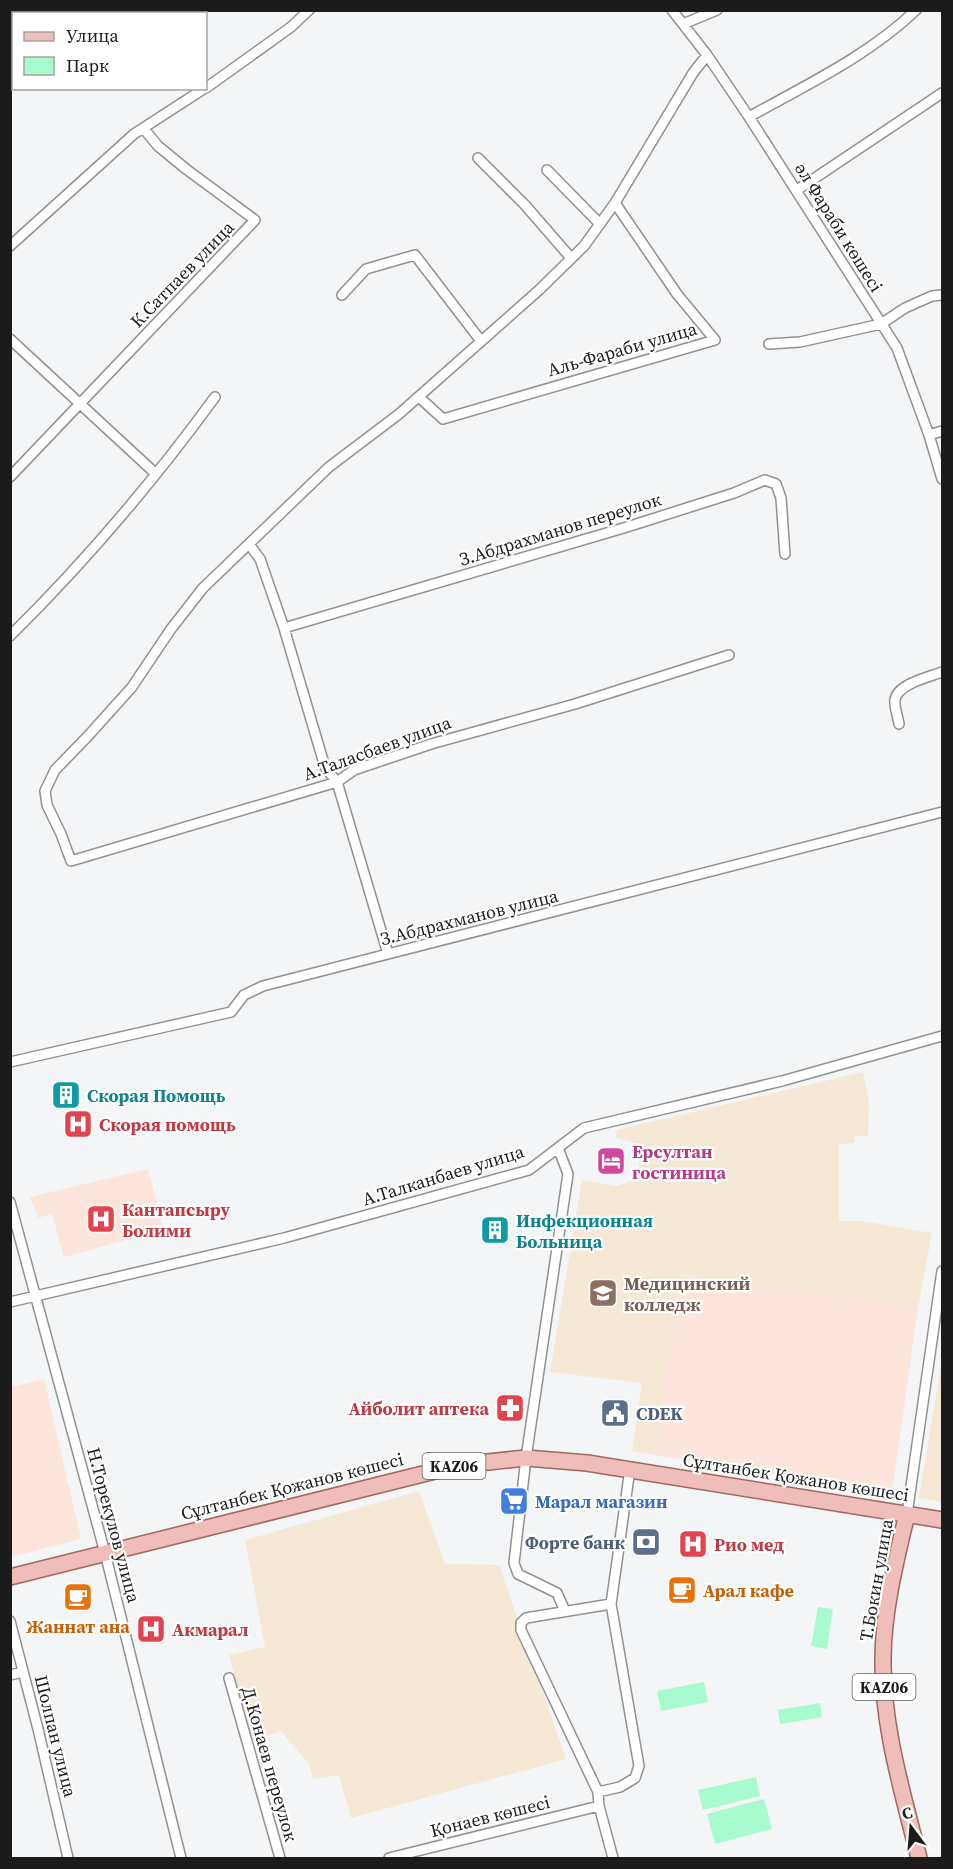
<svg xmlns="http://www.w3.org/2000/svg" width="953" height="1869" viewBox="0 0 953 1869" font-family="'Source Serif 4',serif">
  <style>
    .commercial { fill: #fde5db }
    .education { fill: #f5e9d5 }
    .green { fill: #a7fbce }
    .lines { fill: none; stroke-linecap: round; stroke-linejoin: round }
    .street-casing { stroke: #909193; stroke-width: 12 }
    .primary-casing { stroke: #9f6863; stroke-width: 18 }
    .street { stroke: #fff; stroke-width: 9 }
    .primary { stroke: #f0beb8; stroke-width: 15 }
    .labels { text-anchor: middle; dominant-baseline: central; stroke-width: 4.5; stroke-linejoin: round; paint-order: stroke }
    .shield { fill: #fff; stroke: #5f5f60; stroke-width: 1.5 }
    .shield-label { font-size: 16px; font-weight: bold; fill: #1b1b1c }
    .street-label { font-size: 18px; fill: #1b1b1c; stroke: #fff }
    .culture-label { font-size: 18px; font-weight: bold; fill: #0d838f; stroke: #fff; text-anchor: start }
    .health-label { font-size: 18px; font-weight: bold; fill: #be3a42; stroke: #fff; text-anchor: start }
    .hotel-label { font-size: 18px; font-weight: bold; fill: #b23c85; stroke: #fff; text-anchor: start }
    .education-label { font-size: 18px; font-weight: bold; fill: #785e54; stroke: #fff; text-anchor: start }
    .service-label { font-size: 18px; font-weight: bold; fill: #4e5e75; stroke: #fff; text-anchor: start }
    .shop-label { font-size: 18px; font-weight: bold; fill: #366cbe; stroke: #fff; text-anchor: start }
    .food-label { font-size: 18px; font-weight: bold; fill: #c56008; stroke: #fff; text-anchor: start }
  </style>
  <rect width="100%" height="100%" fill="#f3f5f6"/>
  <!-- commercial -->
  <path class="commercial" d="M 148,1169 L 159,1210 L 162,1230 L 64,1257 L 52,1214 L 38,1218 L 30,1197 Z
    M 682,1276 L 918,1307 L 892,1493 L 654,1455 Z
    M 44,1379 L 81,1539 L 11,1557 L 11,1387 Z"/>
  <!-- education -->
  <path class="education" d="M 863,1072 L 869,1102 L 868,1137 L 855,1135 L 854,1143 L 839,1144 L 839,1221 L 862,1221 L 932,1233 L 918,1307 L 682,1276 L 654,1455 L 632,1451 L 642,1383 L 550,1372 L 582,1180 L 617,1186 L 637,1179 L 642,1145 L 616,1138 L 617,1130 Z
    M 942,1360 L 942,1502 L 919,1498 Z
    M 419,1491 L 445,1564 L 499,1565 L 566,1759 L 351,1818 L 339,1775 L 313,1779 L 309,1764 L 281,1731 L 252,1740 L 229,1655 L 265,1647 L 245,1540 Z"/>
  <!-- green -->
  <path class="green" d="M 818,1607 L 833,1609 L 827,1649 L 811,1646 Z
    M 704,1682 L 708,1702 L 661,1711 L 657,1691 Z
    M 820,1703 L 822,1717 L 780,1724 L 778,1710 Z
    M 756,1777 L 760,1796 L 703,1810 L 698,1790 Z
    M 764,1799 L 772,1829 L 715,1844 L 707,1814 Z"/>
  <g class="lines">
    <!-- street casing -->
    <g class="street-casing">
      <path id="street" d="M 672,10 L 707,55 L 749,117 L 897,348 L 929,435 L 942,479
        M 683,24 L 717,10
        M 707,55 L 693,73 L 615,203 L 584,246 L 539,290 L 399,414 L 329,467 L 203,588 L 171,629 L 132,687 L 88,736 L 55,770 L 45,791 L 47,805 L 61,834 L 71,861 L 337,782 L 354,770 L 431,744 L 575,704 L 729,655
        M 206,88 L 291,27 L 309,10
        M 749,117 C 806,85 868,56 916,10
        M 478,158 L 525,205 L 571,258
        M 547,170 L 600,224
        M 797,190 L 942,93
        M 10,246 L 134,134 L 205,88
        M 342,295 L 366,269 L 415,255 L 481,341
        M 10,339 L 156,474
        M 769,344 L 800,342 L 881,324 L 905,308 L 932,296 L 942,295
        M 419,397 L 443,419 L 715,340 L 677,294 L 615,203
        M 929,435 L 942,431
        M 10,477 L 255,220 L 186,169 L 158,146 L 143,128
        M 249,544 L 260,559 L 284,628 L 325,767 L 337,782 L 388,954
        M 284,628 L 627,527 L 734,493 L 765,480 L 776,484 L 781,498 L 785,554
        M 10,636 C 85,562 153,482 215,397
        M 899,724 C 898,717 894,707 895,700 C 897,684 929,677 942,672
        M 10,1062 L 231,1012 L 244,995 L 263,986 L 942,812
        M 558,1148 L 568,1174 L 526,1458 L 514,1563 L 518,1574 L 557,1593 L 565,1611
        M 10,1202 L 105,1553 L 181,1858
        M 10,1302 L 284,1238 L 529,1170 L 584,1128 L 782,1081 L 942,1036
        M 907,1514 L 942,1271
        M 10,1621 L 38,1729 L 68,1858
        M 10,1675 L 23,1672
        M 229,1678 L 280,1858
        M 598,1792 L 521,1630 L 521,1623 L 526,1618 L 611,1604
        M 389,1858 L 599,1806
        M 613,1858 L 599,1806 L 598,1792 L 620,1787 L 635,1778 L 639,1766 L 611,1604 L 630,1469"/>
    </g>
    <!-- primary casing -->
    <g class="primary-casing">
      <path id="primary" d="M 907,1514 C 896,1560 883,1612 883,1659 C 882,1726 903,1794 919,1858
        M 10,1577 L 459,1465 L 526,1458 L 587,1463 L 942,1520"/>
    </g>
    <!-- street -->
    <use href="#street" class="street"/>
    <!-- primary -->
    <use href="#primary" class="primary"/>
  </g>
  <!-- icons -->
  <defs>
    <g id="building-square" transform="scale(1.5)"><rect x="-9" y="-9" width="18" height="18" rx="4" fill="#0f9aa8" stroke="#fff"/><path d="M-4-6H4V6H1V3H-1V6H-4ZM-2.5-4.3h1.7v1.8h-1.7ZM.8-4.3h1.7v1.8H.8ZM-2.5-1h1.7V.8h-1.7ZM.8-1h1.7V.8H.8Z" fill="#fff"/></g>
    <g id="hospital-square" transform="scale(1.5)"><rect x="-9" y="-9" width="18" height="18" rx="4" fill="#e0444e" stroke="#fff"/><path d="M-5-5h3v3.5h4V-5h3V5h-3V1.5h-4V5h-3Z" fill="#fff"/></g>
    <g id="hotel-square" transform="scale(1.5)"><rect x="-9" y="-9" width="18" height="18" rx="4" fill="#d1479c" stroke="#fff"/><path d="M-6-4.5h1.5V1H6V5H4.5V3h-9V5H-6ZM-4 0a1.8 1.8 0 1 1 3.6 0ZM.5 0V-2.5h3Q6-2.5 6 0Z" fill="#fff"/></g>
    <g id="university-square" transform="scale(1.5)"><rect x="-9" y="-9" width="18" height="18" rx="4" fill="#8d6e63" stroke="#fff"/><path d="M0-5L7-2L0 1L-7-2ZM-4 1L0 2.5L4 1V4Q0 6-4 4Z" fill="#fff"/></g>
    <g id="pharmacy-square" transform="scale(1.5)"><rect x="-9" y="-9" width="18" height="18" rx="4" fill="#e0444e" stroke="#fff"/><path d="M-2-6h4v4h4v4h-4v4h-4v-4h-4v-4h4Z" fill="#fff"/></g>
    <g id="civic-square" transform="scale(1.5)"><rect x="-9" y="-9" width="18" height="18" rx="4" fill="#5c6f8a" stroke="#fff"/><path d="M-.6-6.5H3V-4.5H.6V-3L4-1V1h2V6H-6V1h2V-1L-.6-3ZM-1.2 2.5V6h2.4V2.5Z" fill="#fff"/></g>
    <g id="supermarket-square" transform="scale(1.5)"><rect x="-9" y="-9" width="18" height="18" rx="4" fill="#3f7fe0" stroke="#fff"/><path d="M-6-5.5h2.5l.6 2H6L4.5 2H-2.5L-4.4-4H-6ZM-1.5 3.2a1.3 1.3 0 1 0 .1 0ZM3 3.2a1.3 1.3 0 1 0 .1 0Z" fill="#fff"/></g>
    <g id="bank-square" transform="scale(1.5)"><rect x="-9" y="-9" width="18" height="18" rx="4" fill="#5c6f8a" stroke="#fff"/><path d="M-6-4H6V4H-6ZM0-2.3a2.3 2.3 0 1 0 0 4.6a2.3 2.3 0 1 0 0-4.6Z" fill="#fff"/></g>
    <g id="cafe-square" transform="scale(1.5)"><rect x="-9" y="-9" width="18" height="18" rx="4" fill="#e8710a" stroke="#fff"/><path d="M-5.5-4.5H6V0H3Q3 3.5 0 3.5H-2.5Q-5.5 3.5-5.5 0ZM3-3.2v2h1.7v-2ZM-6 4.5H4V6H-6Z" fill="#fff"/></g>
  </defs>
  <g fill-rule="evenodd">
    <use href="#building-square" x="66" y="1095"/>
    <use href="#hospital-square" x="78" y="1124"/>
    <use href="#hotel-square" x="611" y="1161"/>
    <use href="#hospital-square" x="101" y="1219"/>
    <use href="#building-square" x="495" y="1230"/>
    <use href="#university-square" x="603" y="1293"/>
    <use href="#pharmacy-square" x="510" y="1408"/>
    <use href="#civic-square" x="615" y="1413"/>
    <use href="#supermarket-square" x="514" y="1501"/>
    <use href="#bank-square" x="646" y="1542"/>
    <use href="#hospital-square" x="693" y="1544"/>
    <use href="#cafe-square" x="682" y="1590"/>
    <use href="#cafe-square" x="78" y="1597"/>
    <use href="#hospital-square" x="151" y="1629"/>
  </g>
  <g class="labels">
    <!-- shield labels -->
    <g class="shield">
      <rect x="422.5" y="1453" width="63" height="26" rx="4.5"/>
      <rect x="852.5" y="1674" width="63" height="26" rx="4.5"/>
    </g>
    <g class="shield-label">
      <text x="454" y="1466">KАZ06</text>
      <text x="884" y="1687">KАZ06</text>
    </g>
    <!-- street labels -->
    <g class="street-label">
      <text transform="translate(839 227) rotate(58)">әл Фараби көшесі</text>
      <text transform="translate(182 274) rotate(-46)">К.Сатпаев улица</text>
      <text transform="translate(622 349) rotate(-16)">Аль-Фараби улица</text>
      <text transform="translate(560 529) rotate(-17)">З.Абдрахманов переулок</text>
      <text transform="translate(377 748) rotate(-20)">А.Таласбаев улица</text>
      <text transform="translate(469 917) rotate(-14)">З.Абдрахманов улица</text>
      <text transform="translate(443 1175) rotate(-17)">А.Талканбаев улица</text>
      <text transform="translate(796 1477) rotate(9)">Сұлтанбек Қожанов көшесі</text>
      <text transform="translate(292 1486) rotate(-14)">Сұлтанбек Қожанов көшесі</text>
      <text transform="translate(114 1525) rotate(75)">Н.Торекулов улица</text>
      <text transform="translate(876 1580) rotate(-80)">Т.Бокин улица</text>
      <text transform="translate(56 1736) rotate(76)">Шолпан улица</text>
      <text transform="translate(270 1764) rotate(74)">Д.Конаев переулок</text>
      <text transform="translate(490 1816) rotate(-14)">Қонаев көшесі</text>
    </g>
    <!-- culture labels -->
    <g class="culture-label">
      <text x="87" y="1095">Скорая Помощь</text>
      <text x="516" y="1220">Инфекционная<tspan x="516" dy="21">Больница</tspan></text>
    </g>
    <!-- health labels -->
    <g class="health-label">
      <text x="99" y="1124">Скорая помощь</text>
      <text x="122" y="1209">Кантапсыру<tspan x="122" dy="21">Болими</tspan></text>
      <text x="489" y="1408" text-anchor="end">Айболит аптека</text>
      <text x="714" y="1544">Рио мед</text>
      <text x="172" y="1629">Акмарал</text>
    </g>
    <!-- hotel labels -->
    <g class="hotel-label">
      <text x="632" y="1151">Ерсултан<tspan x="632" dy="21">гостиница</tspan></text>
    </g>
    <!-- education labels -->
    <g class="education-label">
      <text x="624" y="1283">Медицинский<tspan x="624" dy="21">колледж</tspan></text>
    </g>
    <!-- service labels -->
    <g class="service-label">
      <text x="636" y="1413">CDEK</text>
      <text x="625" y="1542" text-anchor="end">Форте банк</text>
    </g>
    <!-- shop labels -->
    <g class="shop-label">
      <text x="535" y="1501">Марал магазин</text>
    </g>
    <!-- food labels -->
    <g class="food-label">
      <text x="703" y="1590">Арал кафе</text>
      <text x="78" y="1626" text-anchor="middle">Жаннат ана</text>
    </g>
  </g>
  <!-- border -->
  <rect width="953" height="1869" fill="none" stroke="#1b1b1c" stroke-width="24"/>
  <!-- legend -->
  <rect x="12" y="12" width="195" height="78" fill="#ffffff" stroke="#a4a4a4" stroke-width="1.5"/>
  <rect x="24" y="32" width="30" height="9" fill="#f0beb8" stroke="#a4a4a4" stroke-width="1.5"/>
  <text x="66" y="42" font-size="18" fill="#1b1b1c">Улица</text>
  <rect x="24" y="57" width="30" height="18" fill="#a7fbce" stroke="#a4a4a4" stroke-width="1.5"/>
  <text x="66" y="72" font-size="18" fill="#1b1b1c">Парк</text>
  <!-- north arrow -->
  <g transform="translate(911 1827) rotate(344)" stroke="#ffffff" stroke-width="4.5" paint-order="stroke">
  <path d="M0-4.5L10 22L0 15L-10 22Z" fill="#1b1b1c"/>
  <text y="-9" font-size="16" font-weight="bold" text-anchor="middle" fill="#1b1b1c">С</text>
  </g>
</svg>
